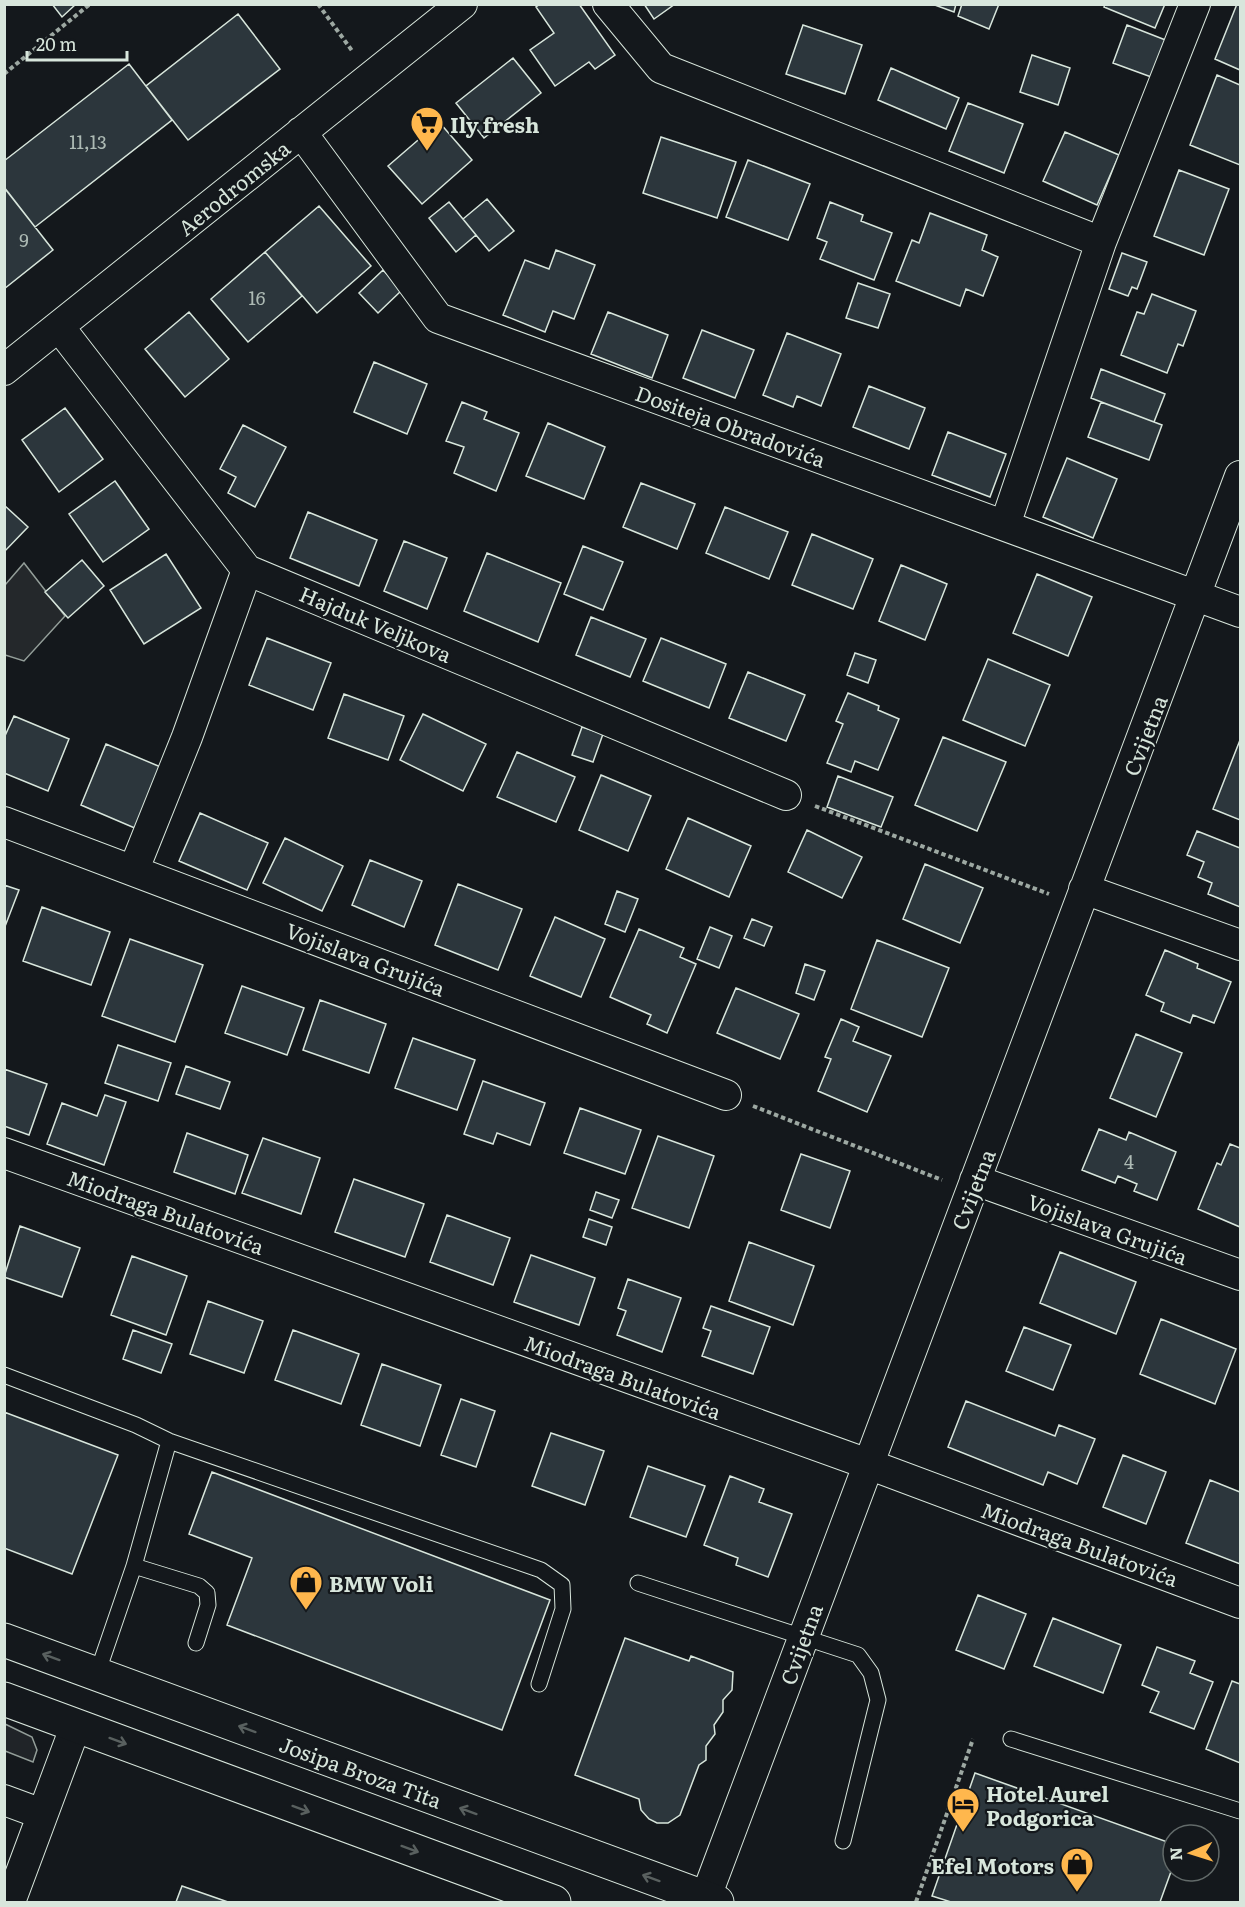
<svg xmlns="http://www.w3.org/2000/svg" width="1245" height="1907" viewBox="0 0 1245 1907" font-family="Literata,serif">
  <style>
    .green { fill: #202428; stroke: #939e99; stroke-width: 1.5 }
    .parking { fill: #24282b; stroke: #939e99; stroke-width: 1.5 }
    .building { fill: #2c363c; stroke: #d8e6dc; stroke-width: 1.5 }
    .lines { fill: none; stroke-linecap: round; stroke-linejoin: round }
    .service-casing { stroke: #d8e6dc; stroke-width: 17 }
    .minor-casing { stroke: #d8e6dc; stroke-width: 32 }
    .primary-casing { stroke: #d8e6dc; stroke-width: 35 }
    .path { stroke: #9da8a2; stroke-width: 4; stroke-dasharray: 4.5 3; stroke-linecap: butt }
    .service { stroke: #14181c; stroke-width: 15 }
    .minor { stroke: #14181c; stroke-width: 30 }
    .primary { stroke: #14181c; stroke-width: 33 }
    .oneway { stroke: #59605f }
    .labels { text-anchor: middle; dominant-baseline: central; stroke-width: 4.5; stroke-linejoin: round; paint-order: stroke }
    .number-label { font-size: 18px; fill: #adbab4 }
    .poi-label { font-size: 21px; font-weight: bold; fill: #d8e6dc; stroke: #14181c; text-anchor: start }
    .street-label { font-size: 21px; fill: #d8e6dc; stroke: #14181c }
  </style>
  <rect width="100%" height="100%" fill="#14181c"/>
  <!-- green -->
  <path class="green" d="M 5,1724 L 32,1737 L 37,1750 L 33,1762 L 5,1751 Z"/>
  <!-- parking -->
  <path class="parking" d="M 24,563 L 65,616 L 24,661 L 5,655 L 5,585 Z"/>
  <!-- building -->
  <path class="building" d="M 52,4 L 76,4 L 62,17 Z
    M 540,4 L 579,4 L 615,55 L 595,69 L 589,62 L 555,86 L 530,50 L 554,33 L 536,7 Z
    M 644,4 L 675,4 L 654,19 Z
    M 932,4 L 956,4 L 954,12 Z
    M 962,4 L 999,4 L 989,29 L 958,16 Z
    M 1105,4 L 1165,4 L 1155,28 L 1104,7 Z
    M 1237,4 L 1240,4 L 1240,70 L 1215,59 Z
    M 238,14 L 280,69 L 188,140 L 146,86 Z
    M 803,25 L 862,45 L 845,94 L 786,74 Z
    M 1127,25 L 1168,41 L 1154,78 L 1113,63 Z
    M 1032,55 L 1070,68 L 1058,105 L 1020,92 Z
    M 513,58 L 541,93 L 484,138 L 456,103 Z
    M 129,64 L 172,120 L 35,227 L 4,187 L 4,161 Z
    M 891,68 L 959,98 L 946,129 L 878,100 Z
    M 1217,75 L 1240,85 L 1240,165 L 1190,145 Z
    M 968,103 L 1023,124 L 1004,173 L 949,151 Z
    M 439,122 L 472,160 L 422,204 L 388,166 Z
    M 1065,132 L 1119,155 L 1097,205 L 1043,181 Z
    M 661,137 L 736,162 L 717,218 L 643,193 Z
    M 748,160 L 810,184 L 788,240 L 726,217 Z
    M 1179,170 L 1229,189 L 1204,255 L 1154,236 Z
    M 6,190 L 53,250 L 4,289 L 4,191 Z
    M 487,199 L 514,231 L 489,251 L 463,219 Z
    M 449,202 L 476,235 L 456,252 L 429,218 Z
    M 830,202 L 863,215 L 861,221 L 892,233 L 874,280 L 820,259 L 827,242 L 817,238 Z
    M 319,206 L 371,266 L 317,313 L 265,252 Z
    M 930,213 L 987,235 L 982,250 L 998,257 L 983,296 L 966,289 L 960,306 L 896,281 L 912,240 L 919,243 Z
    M 556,250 L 595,265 L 574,319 L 553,311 L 545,332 L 503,315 L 525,260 L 549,269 Z
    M 265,252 L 302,296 L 248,342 L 211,299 Z
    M 1122,253 L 1147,262 L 1137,289 L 1132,287 L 1128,296 L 1109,289 Z
    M 383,270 L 402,290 L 378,313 L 359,293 Z
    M 858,283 L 890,294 L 878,328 L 846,318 Z
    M 1152,294 L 1196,311 L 1183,346 L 1178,344 L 1167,373 L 1121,355 L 1137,312 L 1144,314 Z
    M 189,312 L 229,359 L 185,397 L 145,349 Z
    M 608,312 L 668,335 L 652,378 L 591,354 Z
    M 702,330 L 754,350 L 735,398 L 683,378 Z
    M 787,333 L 841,354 L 821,406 L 797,396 L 793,407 L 763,395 Z
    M 374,362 L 427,384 L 407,434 L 354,412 Z
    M 1101,369 L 1165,394 L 1154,422 L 1091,398 Z
    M 869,386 L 925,408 L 909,449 L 853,427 Z
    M 462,402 L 487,412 L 484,419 L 519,433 L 496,491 L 454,473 L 464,447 L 446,441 Z
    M 1101,402 L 1162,425 L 1149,460 L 1088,437 Z
    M 65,408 L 103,459 L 59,492 L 22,440 Z
    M 548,423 L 605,447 L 584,499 L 526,476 Z
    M 243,425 L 286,447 L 255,507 L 228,493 L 236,477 L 220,469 Z
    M 948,432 L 1006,454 L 990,497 L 932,475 Z
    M 1067,458 L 1117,479 L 1093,538 L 1043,517 Z
    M 115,481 L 149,529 L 103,562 L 69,514 Z
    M 641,483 L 695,504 L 677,549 L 623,527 Z
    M 4,505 L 28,527 L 4,552 Z
    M 725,507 L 788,532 L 769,579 L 706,553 Z
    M 308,512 L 377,540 L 359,586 L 290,558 Z
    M 812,534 L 873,559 L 853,609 L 792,585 Z
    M 404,541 L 447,558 L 427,609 L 384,591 Z
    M 583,546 L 623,562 L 603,610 L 564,594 Z
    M 487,553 L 561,583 L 538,642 L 464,611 Z
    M 166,554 L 201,608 L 144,644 L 110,590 Z
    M 82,560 L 104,586 L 68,618 L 45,592 Z
    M 901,565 L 947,584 L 925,640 L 879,621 Z
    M 1037,574 L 1092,597 L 1068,656 L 1013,633 Z
    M 591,617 L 646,639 L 630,677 L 576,655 Z
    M 267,638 L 331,663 L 313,710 L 249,685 Z
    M 661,638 L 726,664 L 709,708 L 643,681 Z
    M 855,653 L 876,660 L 868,683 L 847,675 Z
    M 988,659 L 1050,685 L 1025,746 L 963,720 Z
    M 748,672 L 805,695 L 786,741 L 729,718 Z
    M 848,693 L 879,706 L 878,710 L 899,719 L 878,770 L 855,761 L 851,772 L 827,763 L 843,724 L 836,721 Z
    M 344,694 L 404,716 L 388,760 L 328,738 Z
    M 423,714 L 486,744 L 463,791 L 400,760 Z
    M 14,716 L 69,739 L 48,791 L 4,773 L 4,738 Z
    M 582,727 L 603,734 L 593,762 L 572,755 Z
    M 943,737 L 1006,762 L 977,831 L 915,805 Z
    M 1240,740 L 1240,820 L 1213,809 Z
    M 106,744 L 163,768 L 137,829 L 81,805 Z
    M 517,752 L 575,777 L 556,822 L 497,797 Z
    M 601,775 L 651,796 L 628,851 L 579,830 Z
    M 838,776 L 893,797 L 881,827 L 827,807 Z
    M 200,813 L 268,843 L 247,890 L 179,861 Z
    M 688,818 L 751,846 L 729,897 L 666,869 Z
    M 807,830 L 862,857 L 842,898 L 788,872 Z
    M 1197,831 L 1240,848 L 1240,907 L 1208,894 L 1212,883 L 1198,877 L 1204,862 L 1187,855 Z
    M 285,838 L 343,866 L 322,911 L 263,883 Z
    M 370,860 L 422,881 L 404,927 L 352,905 Z
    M 925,864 L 983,888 L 960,943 L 903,919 Z
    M 458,884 L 522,909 L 498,970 L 435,945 Z
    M 4,885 L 19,890 L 4,929 Z
    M 617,891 L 638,899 L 625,932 L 605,924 Z
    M 42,907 L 110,932 L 91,985 L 23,961 Z
    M 555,917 L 605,939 L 581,997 L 530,976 Z
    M 752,919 L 772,927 L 764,946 L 744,938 Z
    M 710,927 L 732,936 L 719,968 L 697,959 Z
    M 639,929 L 684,948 L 680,957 L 696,964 L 667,1033 L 647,1024 L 651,1015 L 610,997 Z
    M 130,939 L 203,965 L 175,1042 L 102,1016 Z
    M 877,940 L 949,968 L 922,1037 L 851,1009 Z
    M 1165,950 L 1198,964 L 1197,968 L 1231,982 L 1214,1023 L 1193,1015 L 1190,1023 L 1161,1011 L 1164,1003 L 1146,995 Z
    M 805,964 L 825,971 L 814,1000 L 796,993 Z
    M 242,986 L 304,1008 L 287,1055 L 225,1033 Z
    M 736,988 L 799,1014 L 780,1059 L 717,1033 Z
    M 320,1000 L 386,1024 L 369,1073 L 303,1050 Z
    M 841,1019 L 859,1027 L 853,1041 L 891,1056 L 867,1112 L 818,1091 L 831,1059 L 825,1057 Z
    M 1136,1034 L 1182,1053 L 1156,1117 L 1110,1098 Z
    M 413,1038 L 475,1060 L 457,1110 L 395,1088 Z
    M 118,1045 L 171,1063 L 158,1101 L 105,1083 Z
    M 186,1066 L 230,1082 L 220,1109 L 176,1094 Z
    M 4,1069 L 47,1084 L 29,1135 L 4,1126 Z
    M 483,1081 L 545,1103 L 530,1145 L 497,1133 L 493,1144 L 464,1134 Z
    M 105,1095 L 126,1102 L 104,1165 L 47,1144 L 62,1103 L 97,1116 Z
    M 580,1108 L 641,1130 L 625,1174 L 564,1153 Z
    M 1099,1129 L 1126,1140 L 1129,1132 L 1176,1152 L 1157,1200 L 1134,1191 L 1137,1184 L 1118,1176 L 1115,1183 L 1082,1170 Z
    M 187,1133 L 248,1155 L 235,1194 L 174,1172 Z
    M 658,1136 L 714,1156 L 689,1228 L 632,1208 Z
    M 263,1138 L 320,1158 L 301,1214 L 242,1193 Z
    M 1230,1144 L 1240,1148 L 1240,1227 L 1198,1209 L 1217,1163 L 1221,1165 Z
    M 801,1154 L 850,1171 L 830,1228 L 781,1210 Z
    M 354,1179 L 424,1204 L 405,1257 L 335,1232 Z
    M 596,1192 L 619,1200 L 612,1218 L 590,1210 Z
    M 447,1215 L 510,1238 L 493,1285 L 430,1262 Z
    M 589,1219 L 612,1227 L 606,1245 L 583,1237 Z
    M 20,1226 L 80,1248 L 62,1297 L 4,1277 Z
    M 749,1242 L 814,1266 L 793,1325 L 729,1301 Z
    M 1060,1252 L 1136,1282 L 1116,1334 L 1040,1303 Z
    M 531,1255 L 595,1278 L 579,1325 L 514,1302 Z
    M 132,1256 L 187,1276 L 166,1335 L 111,1315 Z
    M 628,1279 L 681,1298 L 662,1352 L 617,1335 L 626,1311 L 618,1308 Z
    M 208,1301 L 263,1321 L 244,1373 L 190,1354 Z
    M 711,1306 L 770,1327 L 753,1374 L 702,1356 L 711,1331 L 703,1328 Z
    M 1161,1319 L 1236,1349 L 1215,1404 L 1140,1374 Z
    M 1024,1327 L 1071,1345 L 1053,1390 L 1006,1371 Z
    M 133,1330 L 172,1344 L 161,1373 L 123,1359 Z
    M 293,1330 L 359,1354 L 341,1404 L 275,1380 Z
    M 382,1364 L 441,1385 L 420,1446 L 361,1425 Z
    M 461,1399 L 495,1411 L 476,1467 L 441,1455 Z
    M 966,1401 L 1055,1436 L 1059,1425 L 1095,1439 L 1077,1484 L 1048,1472 L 1043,1485 L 948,1447 Z
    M 4,1412 L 118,1455 L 72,1574 L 4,1548 Z
    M 551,1433 L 604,1451 L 585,1505 L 532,1486 Z
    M 1123,1455 L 1166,1472 L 1146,1524 L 1103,1507 Z
    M 648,1466 L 705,1486 L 686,1537 L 630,1517 Z
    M 212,1472 L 550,1600 L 502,1730 L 227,1625 L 252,1558 L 189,1534 Z
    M 730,1476 L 764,1489 L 759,1502 L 792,1514 L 768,1577 L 736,1565 L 738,1558 L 704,1545 Z
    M 1210,1480 L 1240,1492 L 1240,1564 L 1186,1543 Z
    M 978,1595 L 1026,1614 L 1004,1669 L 956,1650 Z
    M 1053,1618 L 1121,1645 L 1103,1693 L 1034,1666 Z
    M 625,1638 L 689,1661 L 691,1656 L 733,1672 L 732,1690 L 723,1700 L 723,1712 L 714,1725 L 715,1734 L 706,1746 L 706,1760 L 699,1765 L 680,1815 L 668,1823 L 657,1823 L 649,1819 L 641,1810 L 639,1799 L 575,1775 Z
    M 1157,1647 L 1195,1661 L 1190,1673 L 1213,1682 L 1194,1729 L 1150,1712 L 1159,1692 L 1142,1685 Z
    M 1232,1681 L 1240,1684 L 1240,1763 L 1206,1749 Z
    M 975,1773 L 1173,1844 L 1173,1866 L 1160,1902 L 951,1902 L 932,1896 Z
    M 182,1886 L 228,1902 L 176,1902 Z"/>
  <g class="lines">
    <!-- service casing -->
    <g class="service-casing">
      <path id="service" d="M 4,1375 L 136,1425 L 169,1441 L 541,1570 L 562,1585 L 563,1609 L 539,1684
        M 134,1566 L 199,1586 L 207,1593 L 208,1605 L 196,1643
        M 638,1583 L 858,1655 L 871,1673 L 878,1700 L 843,1841
        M 97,1674 L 134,1566 L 169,1441
        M 1011,1739 L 1240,1811"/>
    </g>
    <!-- minor casing -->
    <g class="minor-casing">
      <path id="minor" d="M 608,4 L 661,68 L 1101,242 L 1005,525
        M 301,132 L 438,318 L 1240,612
        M 1101,242 L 1195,4
        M 60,328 L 247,570 L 786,795
        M 4,370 L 462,4
        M 4,822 L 726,1095
        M 134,869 L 187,737 L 247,570
        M 1084,889 L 1240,945
        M 4,1153 L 868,1464 L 1240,1603
        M 975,1180 L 1240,1275
        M 4,1800 L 42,1814
        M 10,1902 L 76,1725
        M 704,1902 L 1240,476"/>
    </g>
    <!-- primary casing -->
    <g class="primary-casing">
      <path id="primary" d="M 4,1640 L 717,1902
        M 4,1699 L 554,1902"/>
    </g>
    <!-- path -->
    <path class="path" d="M 318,4 L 353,52
      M 4,74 L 90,4
      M 815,806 L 1049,894
      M 753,1106 L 942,1180
      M 916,1902 L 973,1739"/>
    <!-- service -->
    <use href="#service" class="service"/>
    <!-- minor -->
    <use href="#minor" class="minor"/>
    <!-- primary -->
    <use href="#primary" class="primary"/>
  </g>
  <!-- one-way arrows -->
  <defs><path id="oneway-shaft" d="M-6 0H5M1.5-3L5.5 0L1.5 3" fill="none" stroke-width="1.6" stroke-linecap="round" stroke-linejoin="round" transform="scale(1.5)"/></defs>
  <g class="oneway">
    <use href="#oneway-shaft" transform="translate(51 1657) rotate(-160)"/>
    <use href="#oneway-shaft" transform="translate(247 1729) rotate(-160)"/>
    <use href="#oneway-shaft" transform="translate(118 1741) rotate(20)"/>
    <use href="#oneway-shaft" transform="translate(301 1809) rotate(20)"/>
    <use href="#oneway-shaft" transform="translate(468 1811) rotate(-160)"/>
    <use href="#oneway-shaft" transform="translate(410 1849) rotate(20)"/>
    <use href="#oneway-shaft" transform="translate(651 1878) rotate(-160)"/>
  </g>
  <!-- icons -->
  <defs>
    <g id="supermarket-pin" transform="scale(1.725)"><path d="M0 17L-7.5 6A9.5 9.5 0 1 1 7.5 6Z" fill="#ffb74d" stroke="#14181c"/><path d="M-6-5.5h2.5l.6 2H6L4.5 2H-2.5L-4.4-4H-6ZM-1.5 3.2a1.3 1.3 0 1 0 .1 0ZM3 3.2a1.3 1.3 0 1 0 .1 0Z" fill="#111"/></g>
    <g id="shop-pin" transform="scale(1.725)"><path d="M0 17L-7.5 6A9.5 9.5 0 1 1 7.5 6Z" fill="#ffb74d" stroke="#14181c"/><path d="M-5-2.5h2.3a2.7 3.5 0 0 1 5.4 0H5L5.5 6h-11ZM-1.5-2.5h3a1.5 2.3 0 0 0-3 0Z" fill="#111"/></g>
    <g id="hotel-pin" transform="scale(1.725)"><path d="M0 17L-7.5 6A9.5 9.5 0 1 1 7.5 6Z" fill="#ffb74d" stroke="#14181c"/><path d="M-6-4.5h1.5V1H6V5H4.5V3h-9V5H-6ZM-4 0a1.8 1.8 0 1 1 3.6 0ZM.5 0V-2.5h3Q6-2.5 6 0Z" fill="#111"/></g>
  </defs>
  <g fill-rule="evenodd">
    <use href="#supermarket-pin" x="427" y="123"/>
    <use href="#shop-pin" x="306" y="1582"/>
    <use href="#hotel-pin" x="963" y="1804"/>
    <use href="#shop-pin" x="1077" y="1864"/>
  </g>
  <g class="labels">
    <!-- number labels -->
    <g class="number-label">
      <text x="88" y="141">11,13</text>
      <text x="24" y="239">9</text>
      <text x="257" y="297">16</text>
      <text x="1129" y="1161">4</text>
    </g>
    <!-- poi labels -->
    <g class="poi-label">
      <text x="450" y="123">Ily fresh</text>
      <text x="329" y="1582">BMW Voli</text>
      <text x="986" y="1792">Hotel Aurel<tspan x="986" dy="24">Podgorica</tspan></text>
      <text x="1054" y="1864" text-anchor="end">Efel Motors</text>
    </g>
    <!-- street labels -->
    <g class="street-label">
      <text transform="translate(233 187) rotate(-39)">Aerodromska</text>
      <text transform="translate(731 425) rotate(20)">Dositeja Obradovića</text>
      <text transform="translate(376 623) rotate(23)">Hajduk Veljkova</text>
      <text transform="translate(1144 735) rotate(-69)">Cvijetna</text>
      <text transform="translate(366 958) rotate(21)">Vojislava Grujića</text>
      <text transform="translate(972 1189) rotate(-69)">Cvijetna</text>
      <text transform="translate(166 1211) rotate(20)">Miodraga Bulatovića</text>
      <text transform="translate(1108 1228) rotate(20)">Vojislava Grujića</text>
      <text transform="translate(623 1376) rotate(20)">Miodraga Bulatovića</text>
      <text transform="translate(1080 1543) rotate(20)">Miodraga Bulatovića</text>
      <text transform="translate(800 1644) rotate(-70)">Cvijetna</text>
      <text transform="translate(361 1771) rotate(20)">Josipa Broza Tita</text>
    </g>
  </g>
  <!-- border -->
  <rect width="1245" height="1907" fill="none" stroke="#d8e6dc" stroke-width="12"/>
  <!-- north arrow -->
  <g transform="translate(1191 1853) rotate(267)"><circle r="28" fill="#14181c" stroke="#626a69" stroke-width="1.5"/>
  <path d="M0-4.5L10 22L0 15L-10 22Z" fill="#ffb74d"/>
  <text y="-9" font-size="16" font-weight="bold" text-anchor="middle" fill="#d8e6dc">N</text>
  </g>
  <!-- scale -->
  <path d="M27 51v9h100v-9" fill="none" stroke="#d8e6dc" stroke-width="3"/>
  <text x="36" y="51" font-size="18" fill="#d8e6dc" stroke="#14181c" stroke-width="4.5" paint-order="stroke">20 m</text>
</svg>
